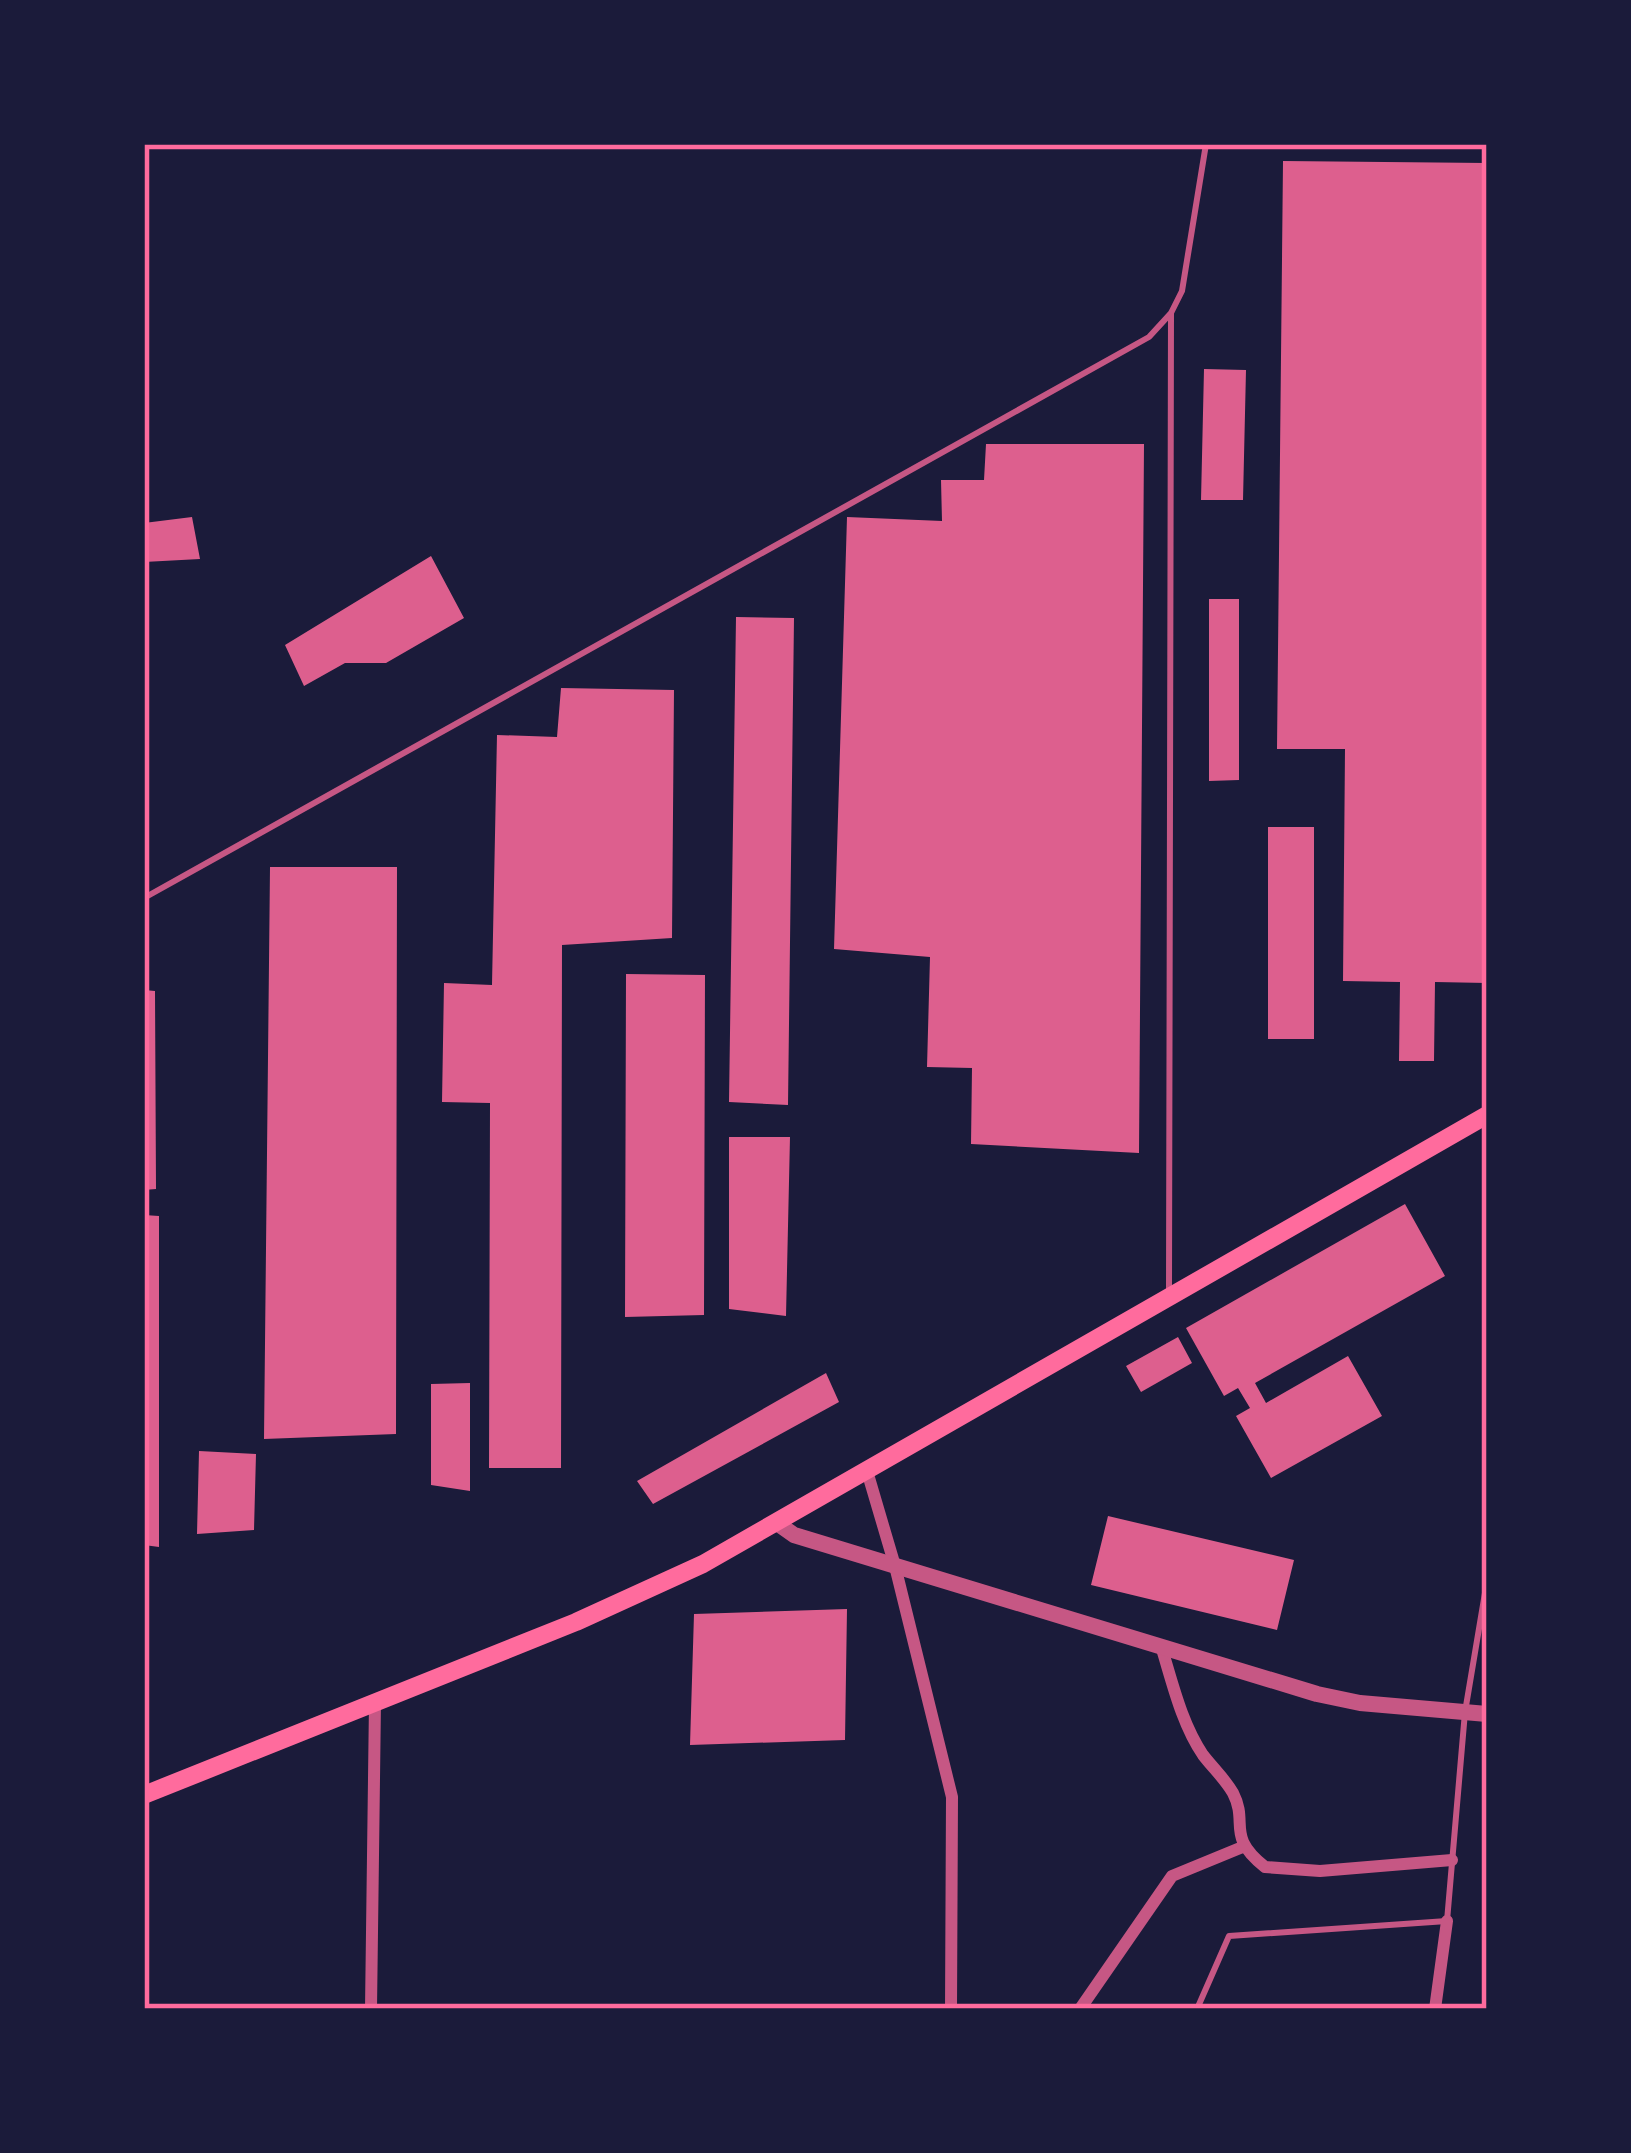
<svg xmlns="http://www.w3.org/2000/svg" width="1631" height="2153" viewBox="0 0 1631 2153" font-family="'Nunito Sans',sans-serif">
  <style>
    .building { fill: #dd5f8e }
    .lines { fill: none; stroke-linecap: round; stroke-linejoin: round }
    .service { stroke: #c65784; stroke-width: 6 }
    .minor { stroke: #c65784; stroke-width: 12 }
    .tertiary { stroke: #c65784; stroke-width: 16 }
    .secondary { stroke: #ff6b9d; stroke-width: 18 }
    .neatline { fill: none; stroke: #ff6b9d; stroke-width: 4.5 }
  </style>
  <rect width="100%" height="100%" fill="#1b1b3a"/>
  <!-- building -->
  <path class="building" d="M 1283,161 L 1487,163 L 1487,983 L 1435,982 L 1434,1061 L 1399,1061 L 1400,982 L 1343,981 L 1345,749 L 1277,749 Z
    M 1204,369 L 1246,370 L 1243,500 L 1201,500 Z
    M 986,444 L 1144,444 L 1139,1153 L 971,1144 L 972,1068 L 927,1067 L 930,957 L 834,949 L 847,517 L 942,521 L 941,480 L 984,480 Z
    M 192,517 L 200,559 L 144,562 L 144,523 Z
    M 431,556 L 464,618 L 386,663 L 345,663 L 304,686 L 285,645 Z
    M 1209,599 L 1239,599 L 1239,780 L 1209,781 Z
    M 736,617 L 794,618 L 788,1105 L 729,1102 Z
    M 561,688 L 674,690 L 672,938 L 562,945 L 561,1468 L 489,1468 L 490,1103 L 442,1102 L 444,983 L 492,985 L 497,735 L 557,737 Z
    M 1268,827 L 1314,827 L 1314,1039 L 1268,1039 Z
    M 270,867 L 397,867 L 396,1434 L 264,1439 Z
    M 626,974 L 705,975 L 704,1315 L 625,1317 Z
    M 144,990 L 155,991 L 156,1189 L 144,1190 Z
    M 729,1137 L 790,1137 L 786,1316 L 729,1309 Z
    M 1405,1204 L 1445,1276 L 1255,1383 L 1266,1403 L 1348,1356 L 1382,1416 L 1271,1478 L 1236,1416 L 1250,1408 L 1238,1388 L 1224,1396 L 1186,1328 Z
    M 144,1215 L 159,1216 L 159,1547 L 144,1545 Z
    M 1178,1337 L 1192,1363 L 1141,1392 L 1126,1366 Z
    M 826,1373 L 839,1402 L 653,1504 L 637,1481 Z
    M 470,1383 L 470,1491 L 431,1485 L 431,1384 Z
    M 199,1451 L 256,1454 L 254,1530 L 197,1534 Z
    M 1108,1516 L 1294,1560 L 1277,1630 L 1091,1585 Z
    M 847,1609 L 845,1740 L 690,1745 L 694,1614 Z"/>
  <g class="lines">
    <!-- service -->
    <path class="service" d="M 144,898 L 1149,337 L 1171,313 L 1182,291 L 1206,144
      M 1169,1289 L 1171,313
      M 1197,2009 L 1229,1936 L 1447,1921 L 1465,1712 L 1487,1581"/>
    <!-- minor -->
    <path class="minor" d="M 867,1471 L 895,1566 L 952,1797 L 951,2009
      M 1162,1649 C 1173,1685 1182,1724 1203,1755 C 1213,1768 1225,1779 1233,1793 C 1249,1824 1225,1835 1265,1867 L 1320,1871 L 1452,1860
      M 371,2009 L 375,1702
      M 1080,2009 L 1172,1876 L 1245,1846
      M 1435,2009 L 1447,1921"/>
    <!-- tertiary -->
    <path class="tertiary" d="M 777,1523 L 794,1535 L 1317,1694 L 1360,1703 L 1487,1714"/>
    <!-- secondary -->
    <path class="secondary" d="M 144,1795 L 576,1622 L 703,1564 L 1487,1115"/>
  </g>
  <!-- border -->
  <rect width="1631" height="2153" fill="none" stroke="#1b1b3a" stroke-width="294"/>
  <rect x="147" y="147" width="1337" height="1859" class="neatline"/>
</svg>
